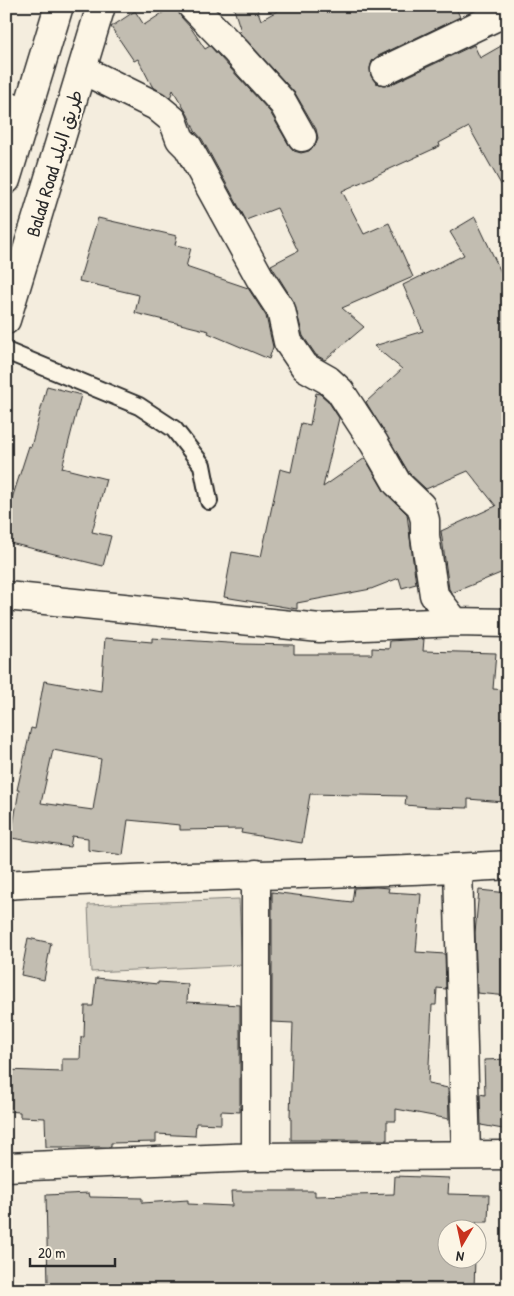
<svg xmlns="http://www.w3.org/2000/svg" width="514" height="1296" viewBox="0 0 514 1296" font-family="'Patrick Hand','Playpen Sans Arabic',sans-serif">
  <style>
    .green { fill: #d6d1c4; stroke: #807e78 }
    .building { fill: #c2bdb1; stroke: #2b2b2b; fill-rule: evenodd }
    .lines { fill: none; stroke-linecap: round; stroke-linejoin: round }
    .service-casing { stroke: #2b2b2b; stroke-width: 20 }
    .minor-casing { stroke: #2b2b2b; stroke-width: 31 }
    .trunk-casing { stroke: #2b2b2b; stroke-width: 31 }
    .service { stroke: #fcf5e5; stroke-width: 16 }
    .minor { stroke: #fcf5e5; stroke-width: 28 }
    .trunk { stroke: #fcf5e5; stroke-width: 28 }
    .labels { text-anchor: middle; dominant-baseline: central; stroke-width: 4; stroke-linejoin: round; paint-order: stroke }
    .street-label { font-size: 19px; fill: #2b2b2b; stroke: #fcf5e5 }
  </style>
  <rect width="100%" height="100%" fill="#f4edde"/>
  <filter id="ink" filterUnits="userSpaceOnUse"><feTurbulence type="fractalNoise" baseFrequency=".02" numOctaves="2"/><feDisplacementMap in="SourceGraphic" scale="10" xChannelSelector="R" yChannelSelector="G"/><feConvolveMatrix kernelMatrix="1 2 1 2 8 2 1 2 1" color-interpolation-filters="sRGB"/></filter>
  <g filter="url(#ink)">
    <!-- green -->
    <path class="green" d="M 239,899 L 242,965 L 91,972 L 88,905 Z"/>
    <!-- building -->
    <path class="building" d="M 173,6 L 177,6 L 181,17 L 191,28 L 205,49 L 210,46 L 270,112 L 289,145 L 294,151 L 301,153 L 309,151 L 315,145 L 318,138 L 316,129 L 295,93 L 239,32 L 241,31 L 233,6 L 256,6 L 261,20 L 286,6 L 455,6 L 460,17 L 378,56 L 372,61 L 370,68 L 371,76 L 376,83 L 383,85 L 392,84 L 474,45 L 480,58 L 508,42 L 508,197 L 469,127 L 439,143 L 440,146 L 342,191 L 364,234 L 389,223 L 413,277 L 342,308 L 364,327 L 325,360 L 316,355 L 303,336 L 294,302 L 271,265 L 298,251 L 277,208 L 246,220 L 202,139 L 195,131 L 188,115 L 173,90 L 170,98 L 152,86 L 138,59 L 134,61 L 111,27 L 135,11 L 144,25 Z
      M 475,217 L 508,287 L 508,570 L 452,593 L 449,589 L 441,531 L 496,506 L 468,471 L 426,489 L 409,473 L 366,402 L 402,369 L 374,346 L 423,331 L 403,285 L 464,255 L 450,232 Z
      M 98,218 L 177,236 L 175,245 L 191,248 L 186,267 L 248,288 L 266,316 L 273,347 L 269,359 L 208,333 L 209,331 L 135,313 L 139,295 L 79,281 Z
      M 47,386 L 81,395 L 62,468 L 106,479 L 92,532 L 111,536 L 103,566 L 6,542 L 6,517 L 29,446 L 31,447 Z
      M 316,393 L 320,394 L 328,401 L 339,418 L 323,487 L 365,458 L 384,491 L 407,514 L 416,584 L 402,588 L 399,578 L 371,589 L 297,603 L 297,609 L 224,597 L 232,552 L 261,557 L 280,469 L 291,472 L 301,423 L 310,425 Z
      M 105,638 L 152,642 L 152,638 L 243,644 L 294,645 L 294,654 L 372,654 L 372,648 L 389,649 L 390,641 L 424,639 L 423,651 L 496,653 L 493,689 L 508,690 L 508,761 L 504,802 L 468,799 L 468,808 L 429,807 L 405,805 L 406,796 L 310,794 L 302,843 L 241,833 L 242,829 L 180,830 L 180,825 L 128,820 L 123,855 L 88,850 L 88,838 L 72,836 L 70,847 L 11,838 L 19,790 L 17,790 L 31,728 L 35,729 L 44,681 L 101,691 ZM 53,750 L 101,759 L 93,810 L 41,803 Z
      M 376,887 L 389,888 L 388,892 L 421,894 L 416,952 L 445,954 L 446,989 L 437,988 L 436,1005 L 432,1005 L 428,1084 L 448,1088 L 449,1119 L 396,1109 L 396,1121 L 387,1121 L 387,1140 L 291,1140 L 291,1117 L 290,1116 L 293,1023 L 272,1022 L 272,892 L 352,902 L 354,888 Z
      M 479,890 L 508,893 L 508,996 L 477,993 L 475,933 Z
      M 28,938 L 51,943 L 44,980 L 21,975 Z
      M 96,978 L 158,984 L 158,982 L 188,984 L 187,1002 L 240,1005 L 240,1112 L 221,1111 L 221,1124 L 196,1123 L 195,1136 L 156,1134 L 156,1142 L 111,1143 L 111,1147 L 46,1147 L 45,1118 L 20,1117 L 20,1112 L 6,1111 L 6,1070 L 62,1072 L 62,1059 L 80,1059 L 81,1037 L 84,1037 L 85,1006 L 93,1006 Z
      M 508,1059 L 508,1130 L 481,1125 L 480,1094 L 485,1095 L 484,1060 Z
      M 395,1176 L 449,1178 L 448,1194 L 489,1195 L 488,1222 L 476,1222 L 476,1228 L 446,1228 L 446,1258 L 475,1258 L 474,1290 L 120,1290 L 120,1287 L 96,1286 L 96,1284 L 48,1285 L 46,1195 L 89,1193 L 90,1197 L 142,1198 L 142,1203 L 188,1200 L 188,1204 L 232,1206 L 231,1191 L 315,1191 L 315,1196 L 394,1194 Z"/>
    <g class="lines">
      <!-- service casing -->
      <g class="service-casing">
        <path id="service" d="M 6,351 L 139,406 L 174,429 L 202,465 L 209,501"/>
      </g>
      <!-- minor casing -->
      <g class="minor-casing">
        <path id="minor" d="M 192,6 L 236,51 L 283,103 L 302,137
          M 83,70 L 156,106 L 173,120 L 180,139 L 188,147 L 260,278 L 281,310 L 288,342 L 305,367 L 328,380 L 340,391 L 374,443 L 397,483 L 421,506 L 425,520 L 425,536 L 434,595 L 455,622
          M 385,70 L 508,11
          M 6,106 L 26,112
          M 6,596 L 320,628 L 455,622 L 508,623
          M 458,868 L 466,1155
          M 256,874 L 256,1157
          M 6,885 C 173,874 341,876 508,865
          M 6,1167 L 256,1157 L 508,1155"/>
      </g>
      <!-- trunk casing -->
      <g class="trunk-casing">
        <path id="trunk" d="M 6,180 L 59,6
          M 6,320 L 101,6"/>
      </g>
      <!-- service -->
      <use href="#service" class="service"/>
      <!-- minor -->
      <use href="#minor" class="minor"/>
      <!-- trunk -->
      <use href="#trunk" class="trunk"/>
    </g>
  </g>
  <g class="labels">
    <!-- street labels -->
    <g class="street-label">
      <text transform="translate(54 163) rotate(-73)">Balad Road طريق البلد</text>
    </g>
  </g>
  <!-- margin -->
  <rect width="514" height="1296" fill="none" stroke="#fcf5e5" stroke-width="25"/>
  <rect x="12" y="12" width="489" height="1271" fill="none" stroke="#2b2b2b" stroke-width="2" filter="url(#ink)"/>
  <!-- north arrow -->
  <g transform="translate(462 1244) rotate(189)"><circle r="24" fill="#fcf5e5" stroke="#a8a49b"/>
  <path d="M0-4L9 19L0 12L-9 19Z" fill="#c8321e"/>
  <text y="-8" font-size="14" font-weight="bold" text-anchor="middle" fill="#2b2b2b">N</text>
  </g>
  <!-- scale -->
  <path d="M30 1258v8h85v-8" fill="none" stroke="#2b2b2b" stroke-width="2.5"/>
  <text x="38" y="1258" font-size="15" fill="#2b2b2b" stroke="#fcf5e5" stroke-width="4" paint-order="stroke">20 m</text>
</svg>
